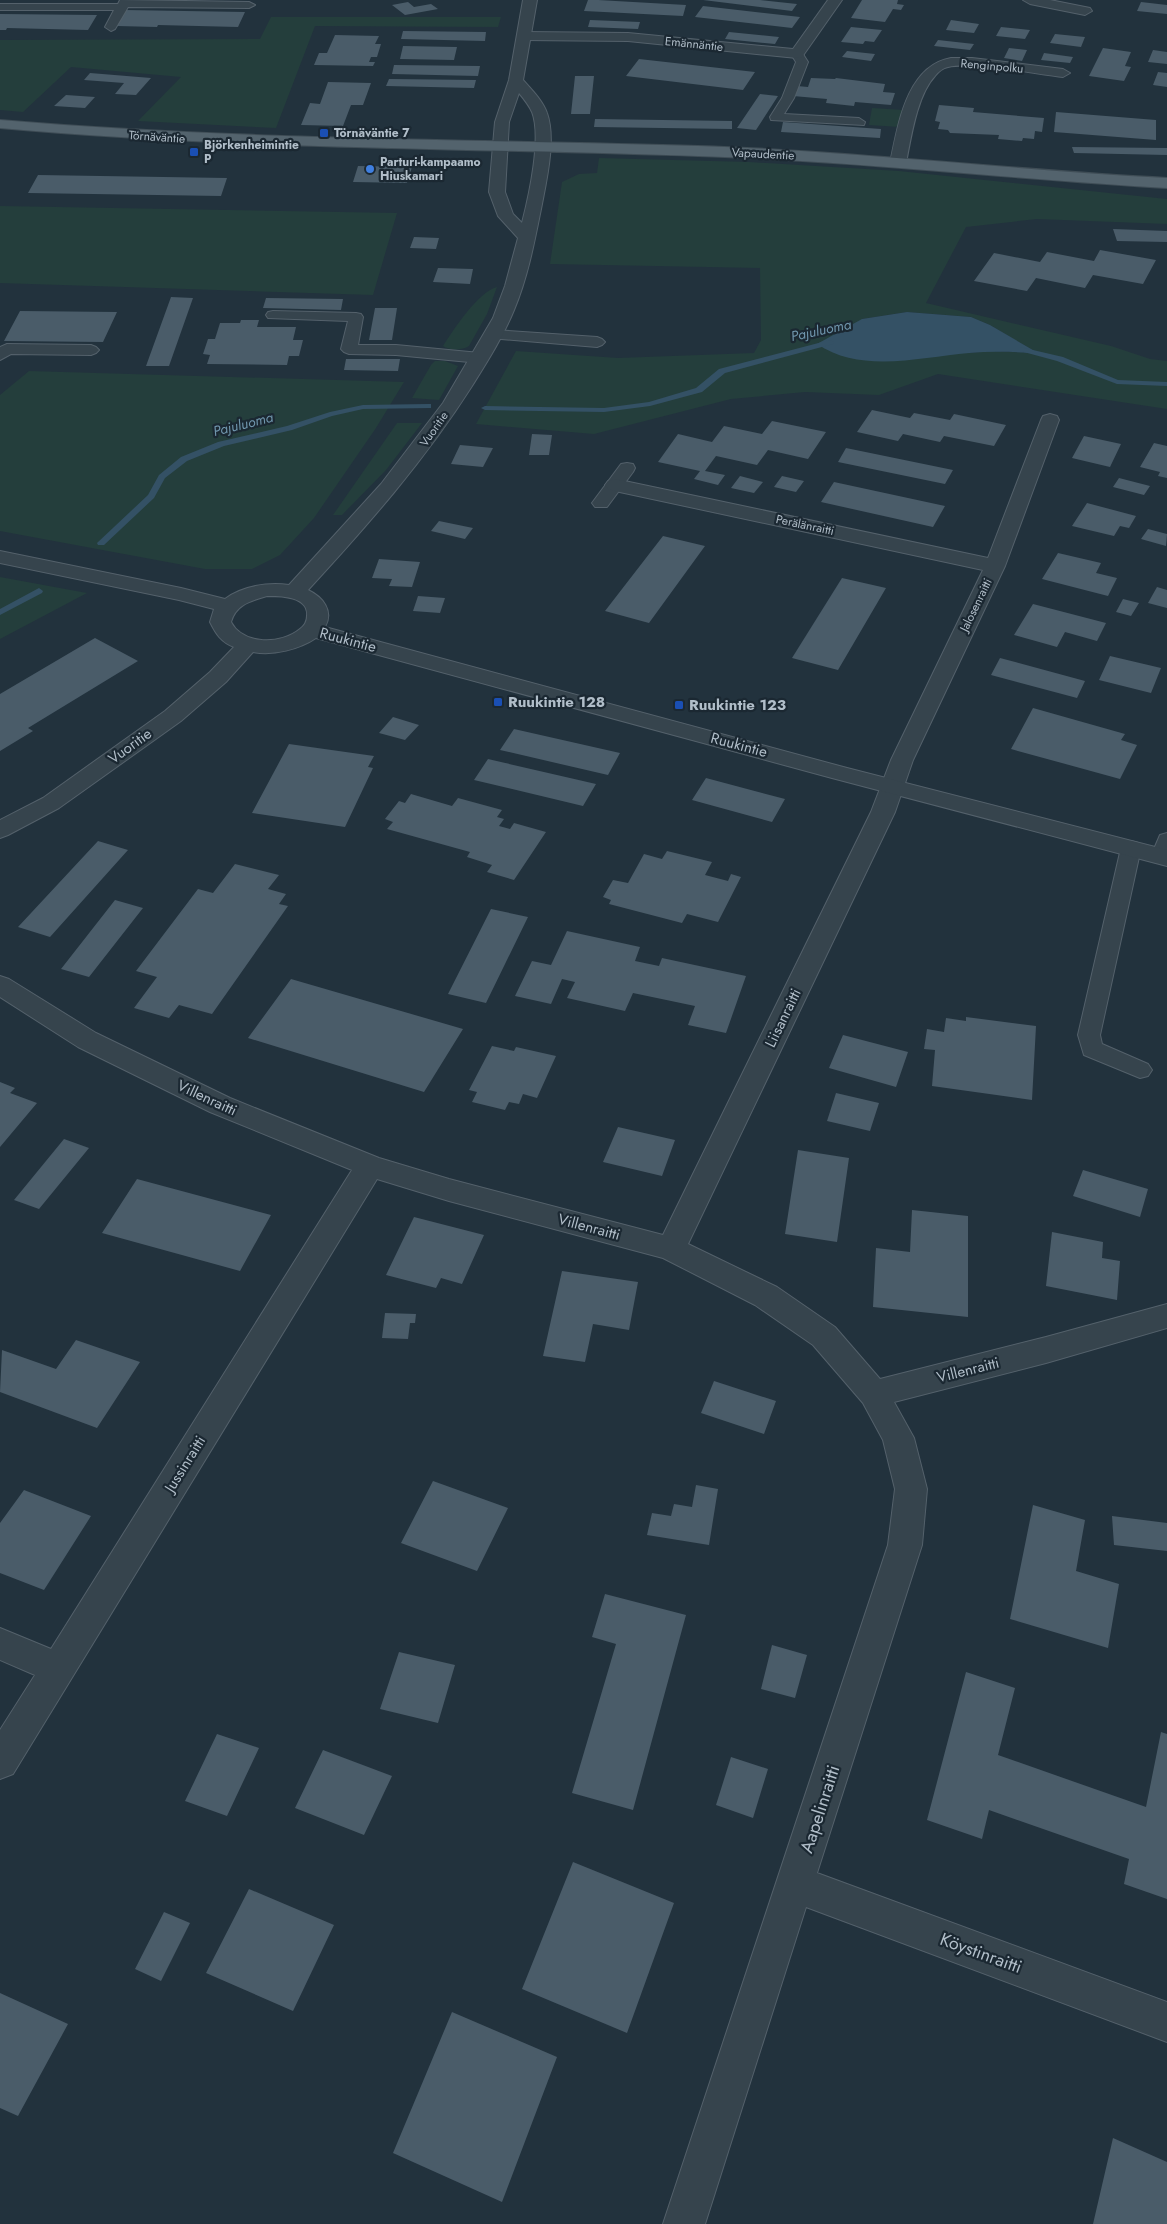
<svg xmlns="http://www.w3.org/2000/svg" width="1167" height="2224" viewBox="0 0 1167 2224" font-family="Jost,sans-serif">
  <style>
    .green { fill: #243e3c; fill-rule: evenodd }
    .water { fill: #345165 }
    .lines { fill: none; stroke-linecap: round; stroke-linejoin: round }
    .stream { fill: #345165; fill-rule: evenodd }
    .building { fill: #4a5c69 }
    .service-casing { stroke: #54616b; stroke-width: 2 }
    .minor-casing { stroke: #54616b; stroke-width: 2 }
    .tertiary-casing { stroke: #54616b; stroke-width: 2 }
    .primary-casing { stroke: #3f4d56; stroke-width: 2 }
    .service { fill: #36444d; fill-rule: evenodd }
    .minor { fill: #36444d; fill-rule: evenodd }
    .tertiary { fill: #36444d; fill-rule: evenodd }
    .primary { fill: #53636d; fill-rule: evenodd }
    .transit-dot { fill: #1a4fb4; stroke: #1b2832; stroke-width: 2 }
    .shop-dot { fill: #3f7fe0; stroke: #1b2832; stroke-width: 2 }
    .labels { text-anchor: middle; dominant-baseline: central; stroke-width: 4.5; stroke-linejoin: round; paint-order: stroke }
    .far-street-label { font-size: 12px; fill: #b1bec9; stroke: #1b2832 }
    .far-poi-label { font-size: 12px; font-weight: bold; fill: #b1bec9; stroke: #1b2832; text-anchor: start }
    .far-water-label { font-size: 14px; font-style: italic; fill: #7096ad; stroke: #1b2832 }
    .street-label { font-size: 15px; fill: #b1bec9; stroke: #1b2832 }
    .poi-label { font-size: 15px; font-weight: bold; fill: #b1bec9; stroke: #1b2832; text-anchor: start }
    .near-street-label { font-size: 18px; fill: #b1bec9; stroke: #1b2832 }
  </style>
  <rect width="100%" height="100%" fill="#22323d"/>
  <!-- green -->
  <path class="green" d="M 271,17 L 501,17 L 498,27 L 315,26 L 276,128 L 138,121 L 181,77 L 71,67 L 23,112 L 0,110 L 0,40 L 260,39 Z
    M 872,108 L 903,110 L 900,127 L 869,125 Z
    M 599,158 L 749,162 L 899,171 L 1167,199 L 1167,224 L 1037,219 L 966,227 L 926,303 L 1111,346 L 1150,359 L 1167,361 L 1167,409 L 938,374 L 879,395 L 805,392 L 731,399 L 594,434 L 476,424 L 516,351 L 618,358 L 754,353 L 761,340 L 760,268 L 550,264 L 562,182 L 579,174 L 597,173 ZM 907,312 L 971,317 L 990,325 L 1037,353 L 992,351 L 968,353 L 862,319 Z
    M 0,206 L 397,213 L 373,295 L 0,283 Z
    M 497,287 L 487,314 L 469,346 C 463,350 449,351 443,346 C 454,329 478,292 497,287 Z
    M 435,361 L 445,361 L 458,366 L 439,400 L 412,398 L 431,365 Z
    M 29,371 L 404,382 L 376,428 L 314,518 L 280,555 L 252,569 L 205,569 L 0,531 L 0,395 Z
    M 397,423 L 422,423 L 386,470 L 342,515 L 333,515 Z
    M 0,577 L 87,593 L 0,639 Z"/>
  <!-- water -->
  <path class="water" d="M 907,312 L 971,317 L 990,325 L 1038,353 C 1015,352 992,351 969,353 C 921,357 861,374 817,344 L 862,319 Z"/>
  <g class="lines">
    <!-- stream -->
    <path class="stream" d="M 830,340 L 834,342 L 833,344 L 725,373 L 702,392 L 650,406 L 604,412 L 485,410 L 481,408 L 485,406 L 604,408 L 649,402 L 696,388 L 719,369 Z
      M 1020,347 L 1063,357 L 1118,380 L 1167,382 L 1167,386 L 1117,384 L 1057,361 L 1020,351 Z
      M 428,404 L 431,404 L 431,408 L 363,409 L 332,416 L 292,430 L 224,446 L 187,461 L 165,478 L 154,498 L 104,545 L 98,545 L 97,543 L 148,495 L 159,475 L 181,457 L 218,442 L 287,426 L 330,412 L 363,405 Z
      M 39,588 L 43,591 L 42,593 L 0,615 L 0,609 Z"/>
  </g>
  <!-- building -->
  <path class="building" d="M 588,0 L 598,0 L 686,5 L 683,16 L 584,11 Z
    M 703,0 L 760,0 L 797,4 L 792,11 Z
    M 862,0 L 898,0 L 897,4 L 904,5 L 901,10 L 893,9 L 885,22 L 851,18 Z
    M 408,2 L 414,7 L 431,4 L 438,9 L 405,15 L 392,5 Z
    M 1141,2 L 1167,5 L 1167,14 L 1137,11 Z
    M 703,6 L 800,17 L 792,28 L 695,17 Z
    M 125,10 L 245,12 L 238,27 L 158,25 L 157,27 L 117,26 Z
    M 0,14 L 97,15 L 88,30 L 7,28 L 6,30 L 0,30 Z
    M 590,20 L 640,22 L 638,29 L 588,27 Z
    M 951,20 L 979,24 L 974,33 L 946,30 Z
    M 851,27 L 882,30 L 874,42 L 865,41 L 863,44 L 841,42 Z
    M 1001,27 L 1030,30 L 1025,39 L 996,36 Z
    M 403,31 L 486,32 L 485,41 L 401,39 Z
    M 729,32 L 779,37 L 775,44 L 725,39 Z
    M 1055,34 L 1085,37 L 1081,47 L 1050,43 Z
    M 335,35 L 379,36 L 375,44 L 381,44 L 377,57 L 371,57 L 369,62 L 375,62 L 373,66 L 314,65 L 319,53 L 327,53 Z
    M 938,40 L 974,44 L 970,50 L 934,46 Z
    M 403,46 L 457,47 L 454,60 L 400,59 Z
    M 1009,48 L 1027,50 L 1022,61 L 1004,58 Z
    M 1103,48 L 1131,52 L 1125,66 L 1131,67 L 1124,81 L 1089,76 Z
    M 1153,50 L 1167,52 L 1167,64 L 1148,62 Z
    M 847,51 L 875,54 L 871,61 L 842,57 Z
    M 1044,53 L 1073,57 L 1070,63 L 1041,60 Z
    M 639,59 L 755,72 L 743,90 L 626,76 Z
    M 394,65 L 480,66 L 478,76 L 392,74 Z
    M 1158,72 L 1167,73 L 1167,87 L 1153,85 Z
    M 90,73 L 151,78 L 136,95 L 115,94 L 124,83 L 84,80 Z
    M 575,76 L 594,76 L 590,114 L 571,114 Z
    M 811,78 L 835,79 L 836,78 L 885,84 L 883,92 L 895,93 L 891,105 L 855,102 L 854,106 L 826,103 L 827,99 L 793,96 L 797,86 L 808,87 Z
    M 389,79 L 476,80 L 474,88 L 386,86 Z
    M 328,82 L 371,83 L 363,105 L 351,105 L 343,126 L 301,125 L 310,103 L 320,104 Z
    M 760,94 L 778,96 L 756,130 L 737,128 Z
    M 66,95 L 95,97 L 85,108 L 54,106 Z
    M 939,105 L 974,108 L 973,112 L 1044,118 L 1042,132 L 1035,131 L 1034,139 L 1023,138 L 1022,141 L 998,139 L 999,135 L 950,133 L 948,130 L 938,129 L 940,122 L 935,121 Z
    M 1056,112 L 1156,120 L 1156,140 L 1054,132 Z
    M 595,119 L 732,121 L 732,129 L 594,127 Z
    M 783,122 L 881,129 L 880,138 L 781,132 Z
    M 1072,147 L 1167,148 L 1167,155 L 1074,153 Z
    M 358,166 L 412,167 L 407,183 L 353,182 Z
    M 38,175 L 227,178 L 221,196 L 28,193 Z
    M 1113,229 L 1167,231 L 1167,242 L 1117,241 Z
    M 414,237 L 439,238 L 436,249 L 410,248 Z
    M 1100,250 L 1156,260 L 1143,284 L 1093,275 L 1085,288 L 1036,278 L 1027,291 L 974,281 L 994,253 L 1040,262 L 1047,252 L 1094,261 Z
    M 438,268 L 473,269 L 470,284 L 433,282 Z
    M 171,297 L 193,298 L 169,366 L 146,366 Z
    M 266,298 L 343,299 L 341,310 L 263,308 Z
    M 375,308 L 397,308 L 392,340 L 369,340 Z
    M 20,311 L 117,312 L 103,342 L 4,341 Z
    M 241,320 L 259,320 L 257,327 L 296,327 L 293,340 L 303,340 L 299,356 L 289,356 L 287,365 L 207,364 L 210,355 L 203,354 L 208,339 L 215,339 L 220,323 L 240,323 Z
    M 346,359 L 400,359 L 398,371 L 344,370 Z
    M 872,410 L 910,418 L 914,413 L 950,420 L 954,414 L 1006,425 L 994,446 L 944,436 L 940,442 L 903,434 L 898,441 L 857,432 Z
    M 772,421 L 826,432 L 808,459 L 768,450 L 757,465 L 716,456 L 705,471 L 725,475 L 718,485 L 694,479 L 700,471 L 658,462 L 678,434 L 712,442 L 724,426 L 762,434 Z
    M 532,434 L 552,435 L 549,455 L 529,455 Z
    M 1084,436 L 1121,444 L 1110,467 L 1072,458 Z
    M 1154,443 L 1167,446 L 1167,478 L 1158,476 L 1160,472 L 1140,467 Z
    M 460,445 L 493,448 L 483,467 L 451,464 Z
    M 846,448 L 953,470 L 945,484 L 838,462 Z
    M 740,476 L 763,482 L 754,493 L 731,488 Z
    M 782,476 L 804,481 L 796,492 L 774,487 Z
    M 1119,478 L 1150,486 L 1144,495 L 1113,487 Z
    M 834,482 L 945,506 L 933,527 L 821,502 Z
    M 1087,503 L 1136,516 L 1129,528 L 1120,526 L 1114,536 L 1072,526 Z
    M 439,521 L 473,528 L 465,539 L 431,531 Z
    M 1148,529 L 1167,534 L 1166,546 L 1141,539 Z
    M 663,536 L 705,546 L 649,623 L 605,611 Z
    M 1058,553 L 1101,563 L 1096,573 L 1117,578 L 1108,596 L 1042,579 Z
    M 379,559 L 420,562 L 412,587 L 389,586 L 392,579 L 372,578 Z
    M 842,578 L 886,588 L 838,670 L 792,658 Z
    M 1157,587 L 1167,590 L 1167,608 L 1148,603 Z
    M 418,596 L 445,598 L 440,613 L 413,611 Z
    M 1123,599 L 1139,603 L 1131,616 L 1116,612 Z
    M 1033,604 L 1106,623 L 1097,641 L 1065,632 L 1057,647 L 1014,635 Z
    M 95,638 L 138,661 L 28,728 L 33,731 L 0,751 L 0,694 Z
    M 1110,656 L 1161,668 L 1151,693 L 1099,680 Z
    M 1000,658 L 1085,681 L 1077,698 L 991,675 Z
    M 1033,708 L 1125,734 L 1121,740 L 1137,745 L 1120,779 L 1011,749 Z
    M 393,717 L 419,725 L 405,740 L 379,733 Z
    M 514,729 L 620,753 L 608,775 L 500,750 Z
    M 289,744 L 374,756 L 368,767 L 373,768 L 345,827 L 252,813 Z
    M 488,759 L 596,784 L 583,806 L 474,780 Z
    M 706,778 L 785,799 L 772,822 L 692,800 Z
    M 411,794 L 452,806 L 458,798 L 502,810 L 497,817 L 504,819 L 499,826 L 510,829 L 514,823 L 546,832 L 514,880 L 487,872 L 492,865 L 467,857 L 470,852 L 387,829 L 393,822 L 385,819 L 399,801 L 405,803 Z
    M 98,841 L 128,850 L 50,937 L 18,927 Z
    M 667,851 L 712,862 L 705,875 L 728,881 L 731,874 L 741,877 L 718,922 L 687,914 L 682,923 L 609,904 L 611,900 L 603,897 L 613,880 L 628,883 L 644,854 L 662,859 Z
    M 235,864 L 279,875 L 268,889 L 286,894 L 279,904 L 288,906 L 212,1014 L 179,1005 L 169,1018 L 134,1008 L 157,977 L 136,971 L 198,889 L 213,893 Z
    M 115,900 L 143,908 L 89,977 L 61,969 Z
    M 491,909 L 528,917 L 486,1003 L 448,994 Z
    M 567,931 L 640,947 L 635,961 L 659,966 L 662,958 L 746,976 L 726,1033 L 688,1025 L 695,1006 L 633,993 L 625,1011 L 567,998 L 575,982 L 562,979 L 551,1004 L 515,996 L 532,961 L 551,965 Z
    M 291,979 L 463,1029 L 424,1092 L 248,1038 Z
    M 966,1017 L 1036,1026 L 1032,1100 L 932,1086 L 935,1050 L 924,1049 L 927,1029 L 944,1032 L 946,1018 L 966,1021 Z
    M 843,1035 L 908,1052 L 896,1087 L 829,1068 Z
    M 492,1046 L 514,1051 L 516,1047 L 556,1056 L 537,1098 L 523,1094 L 519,1104 L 509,1102 L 505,1110 L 472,1102 L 477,1092 L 469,1090 Z
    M 0,1082 L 15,1088 L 10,1093 L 37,1103 L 0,1147 Z
    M 836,1093 L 879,1103 L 870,1131 L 827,1121 Z
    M 618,1127 L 675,1140 L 662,1176 L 603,1162 Z
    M 64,1139 L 89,1148 L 39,1209 L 14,1200 Z
    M 798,1150 L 849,1158 L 837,1242 L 785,1234 Z
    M 1083,1170 L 1148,1189 L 1140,1217 L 1073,1196 Z
    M 137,1179 L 271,1215 L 240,1271 L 102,1233 Z
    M 912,1210 L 968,1216 L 968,1317 L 873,1307 L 876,1248 L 910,1252 Z
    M 414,1217 L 484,1235 L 462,1284 L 441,1278 L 436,1288 L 386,1275 Z
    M 1052,1232 L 1103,1242 L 1102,1258 L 1120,1261 L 1117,1300 L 1046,1286 Z
    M 562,1271 L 638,1282 L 629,1330 L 593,1324 L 585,1362 L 543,1356 Z
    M 385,1313 L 416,1314 L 415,1323 L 410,1323 L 408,1339 L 382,1338 Z
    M 76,1340 L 140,1362 L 97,1428 L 0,1392 L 2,1350 L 56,1369 Z
    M 714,1381 L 776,1401 L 764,1434 L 701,1413 Z
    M 433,1481 L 508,1508 L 477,1571 L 401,1543 Z
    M 696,1485 L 718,1489 L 709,1545 L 647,1535 L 652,1513 L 671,1516 L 674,1504 L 692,1507 Z
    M 24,1490 L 91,1516 L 44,1590 L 0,1573 L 0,1523 Z
    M 1033,1505 L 1085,1520 L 1076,1571 L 1119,1584 L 1108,1648 L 1010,1619 Z
    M 1112,1516 L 1167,1523 L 1167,1551 L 1114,1545 Z
    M 605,1594 L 686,1615 L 633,1810 L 572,1793 L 616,1644 L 592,1637 Z
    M 772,1645 L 807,1655 L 795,1698 L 761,1689 Z
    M 399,1652 L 455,1665 L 438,1723 L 380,1709 Z
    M 966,1672 L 1015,1688 L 998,1755 L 1146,1807 L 1161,1732 L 1167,1734 L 1167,1899 L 1124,1884 L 1129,1859 L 989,1810 L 982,1839 L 927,1820 Z
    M 217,1734 L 259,1748 L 227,1816 L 185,1801 Z
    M 323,1750 L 392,1776 L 364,1835 L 295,1808 Z
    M 731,1757 L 768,1769 L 753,1818 L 716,1805 Z
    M 573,1862 L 674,1903 L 627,2033 L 522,1989 Z
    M 249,1889 L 334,1925 L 293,2011 L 206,1973 Z
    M 164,1912 L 190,1923 L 161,1981 L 135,1969 Z
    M 0,1993 L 68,2024 L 18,2116 L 0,2108 Z
    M 452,2012 L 557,2057 L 502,2202 L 393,2153 Z
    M 1113,2138 L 1167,2162 L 1167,2224 L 1093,2224 Z"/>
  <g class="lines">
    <!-- service casing -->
    <g class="service-casing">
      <path id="service" d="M 120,0 L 249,2 L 255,5 L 249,8 L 128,7 L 115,29 L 111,31 L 105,27 L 114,10 L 0,10 L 0,4 L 118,4 Z
        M 797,50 L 801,51 L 808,62 L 794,98 L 784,114 L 859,118 L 865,122 L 864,125 L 771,120 L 770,117 L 782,98 L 796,62 L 791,54 Z
        M 273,311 L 356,313 L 361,314 L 363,317 L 358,345 L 396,345 L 480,353 L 485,355 L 488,358 L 485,361 L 480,363 L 396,355 L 349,354 L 344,352 L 341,349 L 348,321 L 268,318 L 266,315 L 268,312 Z
        M 494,330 L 597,337 L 602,339 L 605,342 L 602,345 L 597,347 L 489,338 L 486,335 L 489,332 Z
        M 7,344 L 91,345 L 96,347 L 99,350 L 96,353 L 91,355 L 11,354 L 0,360 L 0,347 Z
        M 627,463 L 633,464 L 635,468 L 633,472 L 607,507 L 595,507 L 592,503 L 595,499 L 621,464 Z
        M 1167,833 L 1167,861 L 1161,863 L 1154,861 L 1151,856 L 1160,835 Z
        M 1131,841 L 1138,843 L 1141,848 L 1100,1035 L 1102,1044 L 1148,1064 L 1152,1070 L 1148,1076 L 1140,1078 L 1084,1055 L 1078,1035 L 1121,848 L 1124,843 Z"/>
    </g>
    <!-- minor casing -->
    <g class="minor-casing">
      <path id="minor" d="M 828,0 L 842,0 L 802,57 L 797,58 L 628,41 L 524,40 L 517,36 L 524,32 L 628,33 L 793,49 Z
        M 1023,0 L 1050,0 L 1090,8 L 1092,11 L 1085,15 L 1030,4 Z
        M 951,58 L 972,58 L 1063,69 L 1070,73 L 1063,77 C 1035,74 972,61 948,67 C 943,68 938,72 935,76 C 917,95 911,138 906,163 L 903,166 L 893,166 L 890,163 C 898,126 906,66 951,58 Z
        M 1050,414 L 1057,416 L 1059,420 L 1005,566 L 913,760 L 895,812 L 688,1244 L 777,1287 L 835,1327 L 880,1379 L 1046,1337 L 1167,1304 L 1167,1328 L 1046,1363 L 894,1402 L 914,1438 L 927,1489 L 922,1545 L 817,1873 L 1167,2002 L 1167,2042 L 806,1907 L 705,2224 L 663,2224 L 888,1545 L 895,1489 L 883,1440 L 863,1403 L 813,1345 L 755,1305 L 663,1258 L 449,1201 L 377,1179 L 13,1774 L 0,1779 L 0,1730 L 35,1675 L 0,1660 L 0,1628 L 51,1649 L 352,1170 L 210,1112 L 78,1047 L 0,997 L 0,976 L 9,979 L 96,1033 L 230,1098 L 379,1158 L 449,1179 L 663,1235 L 871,812 L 891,760 L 983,570 L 615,491 L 608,489 L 605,485 L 608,481 L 615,479 L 988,558 L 1041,420 L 1043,416 Z"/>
    </g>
    <!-- tertiary casing -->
    <g class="tertiary-casing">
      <path id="tertiary" d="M 523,0 L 537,0 L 523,80 C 532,90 543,101 547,113 C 556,138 547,178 542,204 C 535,239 528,277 514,310 C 503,337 487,362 472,386 C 425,460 367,526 308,590 C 323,597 334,611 325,627 L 847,768 L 1167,850 L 1167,866 L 832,778 L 316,638 C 300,649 273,656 253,652 L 226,682 L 181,721 L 59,808 L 8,835 L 0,838 L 0,820 L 43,798 L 165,711 L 210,672 L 234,647 C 221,642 216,634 210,622 L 214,609 L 179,600 L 0,563 L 0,551 L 181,588 L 225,599 C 242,586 268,582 289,585 L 381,484 L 443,403 L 493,318 L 505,286 L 518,238 L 498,216 L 489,192 L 495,122 L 509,80 ZM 519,93 C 524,99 529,105 532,112 C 542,137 529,196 522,223 L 513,214 L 505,192 L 509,122 ZM 267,596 C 280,596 309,596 307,616 C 307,622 304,626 300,629 C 281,645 243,645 231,622 C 236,604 251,601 267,596 Z"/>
    </g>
    <!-- primary casing -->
    <g class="primary-casing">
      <path id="primary" d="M 0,120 C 233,140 465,139 698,146 C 855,151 1011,170 1167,178 L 1167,188 C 1011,179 855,161 698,156 C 465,148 233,149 0,128 Z"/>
    </g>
    <!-- service -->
    <use href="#service" class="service"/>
    <!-- minor -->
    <use href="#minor" class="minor"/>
    <!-- tertiary -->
    <use href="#tertiary" class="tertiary"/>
    <!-- primary -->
    <use href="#primary" class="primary"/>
  </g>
  <!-- markers -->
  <g class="transit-dot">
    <rect x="319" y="128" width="10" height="10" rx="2.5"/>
    <rect x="189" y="147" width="10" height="10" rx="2.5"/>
    <rect x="493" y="697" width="10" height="10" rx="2.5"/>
    <rect x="674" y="700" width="10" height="10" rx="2.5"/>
  </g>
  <circle class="shop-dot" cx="370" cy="169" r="5"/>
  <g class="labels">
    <!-- far-street labels -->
    <g class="far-street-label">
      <text transform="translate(694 44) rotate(6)">Emännäntie</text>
      <text transform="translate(992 66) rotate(5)">Renginpolku</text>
      <text transform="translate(157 137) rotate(4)">Törnäväntie</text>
      <text transform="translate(763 154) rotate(3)">Vapaudentie</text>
      <text transform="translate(434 429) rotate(-55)">Vuoritie</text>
      <text transform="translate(805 525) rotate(12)">Perälänraitti</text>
      <text transform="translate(976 605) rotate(-64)">Jalosenraitti</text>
    </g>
    <!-- far-poi labels -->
    <g class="far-poi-label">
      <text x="334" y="133">Törnäväntie 7</text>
      <text x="204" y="145">Björkenheimintie<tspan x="204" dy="14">P</tspan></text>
      <text x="380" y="162">Parturi-kampaamo<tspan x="380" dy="14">Hiuskamari</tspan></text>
    </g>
    <!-- far-water labels -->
    <g class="far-water-label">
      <text transform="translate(821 330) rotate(-12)">Pajuluoma</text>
      <text transform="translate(243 424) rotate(-14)">Pajuluoma</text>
    </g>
    <!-- street labels -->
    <g class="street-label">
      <text transform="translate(348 640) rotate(15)">Ruukintie</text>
      <text transform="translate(739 745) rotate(15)">Ruukintie</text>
      <text transform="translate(130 746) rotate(-36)">Vuoritie</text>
      <text transform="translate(783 1018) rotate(-64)">Liisanraitti</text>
      <text transform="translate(207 1098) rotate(25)">Villenraitti</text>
      <text transform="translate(589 1227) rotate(15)">Villenraitti</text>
      <text transform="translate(968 1370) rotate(-14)">Villenraitti</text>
      <text transform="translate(185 1464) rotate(-58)">Jussinraitti</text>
    </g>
    <!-- poi labels -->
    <g class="poi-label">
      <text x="508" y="702">Ruukintie 128</text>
      <text x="689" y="705">Ruukintie 123</text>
    </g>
    <!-- near-street labels -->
    <g class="near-street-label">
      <text transform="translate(820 1809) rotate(-72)">Aapelinraitti</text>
      <text transform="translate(981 1953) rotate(20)">Köystinraitti</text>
    </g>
  </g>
</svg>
